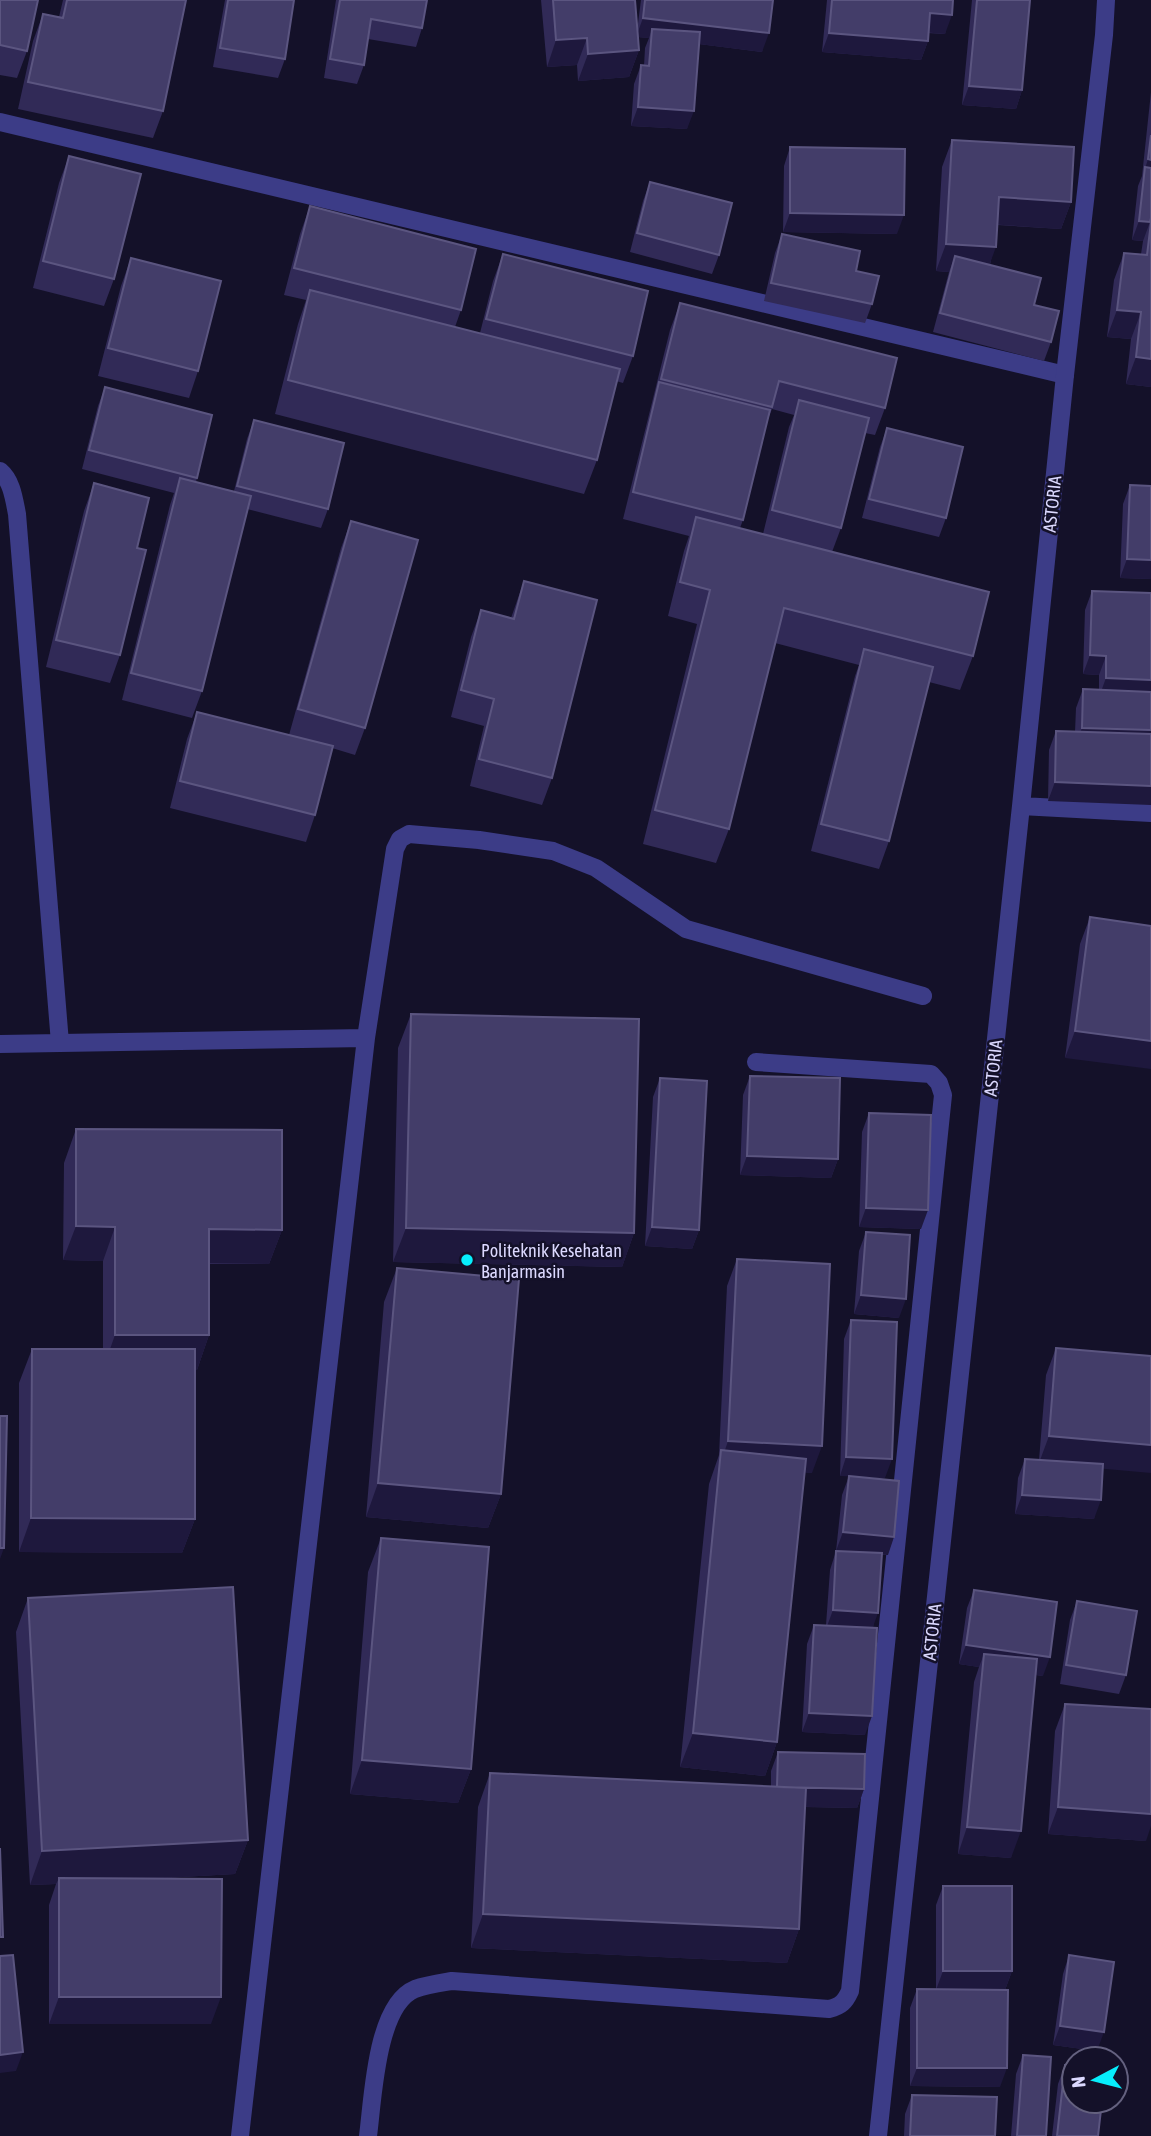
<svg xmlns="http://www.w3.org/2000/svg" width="1151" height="2136" viewBox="0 0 1151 2136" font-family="'Asap Condensed',sans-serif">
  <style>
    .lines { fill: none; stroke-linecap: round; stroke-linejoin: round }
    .service { stroke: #3c3c87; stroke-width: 18 }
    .minor { stroke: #3c3c87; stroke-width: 18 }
    .wall { fill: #312a57; fill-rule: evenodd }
    .shaded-wall { fill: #1e183d }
    .building { fill: #433d69; stroke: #5b5580; stroke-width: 2 }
    .poi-dot { fill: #07eefc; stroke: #141129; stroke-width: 2.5 }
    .labels { text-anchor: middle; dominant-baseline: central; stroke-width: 5; stroke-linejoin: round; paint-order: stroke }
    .street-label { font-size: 18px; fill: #dcd9ff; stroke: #141129 }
    .poi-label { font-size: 18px; fill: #dcd9ff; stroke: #141129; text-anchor: start }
  </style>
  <rect width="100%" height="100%" fill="#141129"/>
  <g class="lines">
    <!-- service -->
    <path class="service" d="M 0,122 L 1065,375
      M 0,471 C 12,481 14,499 17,514 L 60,1043
      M 0,1044 L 366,1038
      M 240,2136 L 366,1038 L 395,849 L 400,839 L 409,834 L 479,840 L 553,851 L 596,868 L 686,929 L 923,996
      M 368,2136 C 373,2099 376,2005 415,1989 C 426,1985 440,1983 452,1981 L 829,2009 C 841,2006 845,2002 850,1991 L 943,1095 L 939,1083 L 931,1074 L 756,1062"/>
    <!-- minor -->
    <path class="minor" d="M 1021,806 L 1151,813
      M 878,2136 L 1021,806 L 1065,375 L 1104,35 L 1106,0"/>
  </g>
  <!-- wall -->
  <path class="wall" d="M 0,0 L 27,51 L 17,78 L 0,75 Z
    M 63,0 L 186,0 L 163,111 L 153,138 L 18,109 L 33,41 L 43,14 L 59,17 Z
    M 225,0 L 294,0 L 285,59 L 278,78 L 213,67 Z
    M 336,0 L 427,0 L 422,28 L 416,47 L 368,39 L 364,65 L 357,84 L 324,78 Z
    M 541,0 L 635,0 L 637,31 L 641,0 L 773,0 L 762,52 L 699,44 L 687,129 L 631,126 L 634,84 L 641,65 L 644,66 L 645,48 L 649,38 L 638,37 L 639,50 L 629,77 L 578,81 L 577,65 L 547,67 Z
    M 827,0 L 953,0 L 945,34 L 928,33 L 928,41 L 921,60 L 822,52 Z
    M 972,0 L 1030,0 L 1022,90 L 1016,109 L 962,105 Z
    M 1151,92 L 1151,387 L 1126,384 L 1131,339 L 1107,337 L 1114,280 L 1124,253 L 1141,254 L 1143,241 L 1132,240 L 1138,186 L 1142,176 Z
    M 952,140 L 1071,202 L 1061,229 L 998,225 L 990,265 L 1034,305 L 1051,342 L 1044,361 L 933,332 L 949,272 L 936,271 L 942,167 Z
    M 790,147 L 897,234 L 783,232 L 784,166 Z
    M 69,156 L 114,279 L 104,306 L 33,288 L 59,183 Z
    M 650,182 L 719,255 L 712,274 L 630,252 L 643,201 Z
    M 310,206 L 461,310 L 455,327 L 480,333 L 493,281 L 503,254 L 633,356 L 623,383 L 616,381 L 597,460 L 584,494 L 275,414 L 298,324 L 306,300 L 284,295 L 300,234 Z
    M 782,234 L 856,271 L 872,304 L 865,323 L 764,301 L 775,253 Z
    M 131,258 L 198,371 L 189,398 L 98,376 L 121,286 Z
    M 680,303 L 885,408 L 875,435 L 865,433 L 841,528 L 832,552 L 973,656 L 960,690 L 929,682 L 889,841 L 879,869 L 811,851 L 855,676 L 859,665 L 775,643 L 729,829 L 716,863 L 643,844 L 697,624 L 668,616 L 684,551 L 689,536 L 623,519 L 670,330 ZM 772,409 L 794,415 L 789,427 L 763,534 L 740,528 L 743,520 L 767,421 Z
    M 105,387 L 197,478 L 196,482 L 234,491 L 247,439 L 254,420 L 328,509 L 321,528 L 247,509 L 202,691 L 192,718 L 122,700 L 170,505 L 174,493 L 82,469 L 98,406 Z
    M 887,428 L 946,518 L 939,537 L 862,518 L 880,447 Z
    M 94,483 L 137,548 L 120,655 L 110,683 L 46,667 L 84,511 Z
    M 1130,485 L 1151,486 L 1151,579 L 1120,578 L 1123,504 Z
    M 351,521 L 365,728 L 355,755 L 332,748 L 315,815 L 306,842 L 170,808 L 187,739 L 197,712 L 289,735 L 341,548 Z
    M 524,581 L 552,778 L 542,805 L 470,786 L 484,726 L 451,717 L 471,637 L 481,610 L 511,618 Z
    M 1092,591 L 1151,593 L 1048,801 L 1049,750 L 1056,731 L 1075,732 L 1076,708 L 1083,689 L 1099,690 L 1099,675 L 1083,674 L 1085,610 Z
    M 1090,917 L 1151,926 L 1065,1058 L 1080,944 Z
    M 411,1014 L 634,1233 L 622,1267 L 393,1262 L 398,1048 Z
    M 750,1076 L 838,1159 L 831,1178 L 740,1175 L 743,1095 Z
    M 660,1078 L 699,1230 L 692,1249 L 645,1246 L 653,1097 Z
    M 869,1113 L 921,1229 L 859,1227 L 862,1132 Z
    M 76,1129 L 282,1230 L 269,1264 L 209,1264 L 209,1335 L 197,1370 L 195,1370 L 195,1519 L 182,1553 L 19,1552 L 19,1383 L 32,1349 L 103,1349 L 103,1261 L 63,1260 L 64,1163 Z
    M 866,1232 L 899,1318 L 854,1314 L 859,1251 Z
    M 737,1259 L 812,1473 L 804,1472 L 777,1742 L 765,1776 L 680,1767 L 709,1484 L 719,1455 L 727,1286 Z
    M 397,1268 L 501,1494 L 488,1528 L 366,1517 L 384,1302 Z
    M 851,1320 L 885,1478 L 851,1476 L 888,1555 L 882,1555 L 873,1628 L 865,1735 L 802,1732 L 807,1644 L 814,1625 L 826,1625 L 830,1570 L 836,1551 L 842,1495 L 849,1476 L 840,1476 L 844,1339 Z
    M 1056,1348 L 1103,1469 L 1094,1519 L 1015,1514 L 1018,1478 L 1025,1459 L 1039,1460 L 1046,1375 Z
    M 381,1538 L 471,1769 L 458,1803 L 350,1794 L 368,1572 Z
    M 974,1590 L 1043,1676 L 1036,1675 L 1011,1858 L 958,1854 L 974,1682 L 979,1667 L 959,1664 L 967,1608 Z
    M 28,1598 L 248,1840 L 235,1874 L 162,1878 L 211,2024 L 49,2024 L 49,1905 L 56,1884 L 30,1885 L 16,1632 Z
    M 1077,1601 L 1126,1675 L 1119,1694 L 1060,1684 L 1070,1620 Z
    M 1065,1704 L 1146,1841 L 1048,1834 L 1055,1731 Z
    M 778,1752 L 864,1789 L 857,1808 L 805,1807 L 799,1929 L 787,1963 L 471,1948 L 478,1807 L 490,1773 L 771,1787 L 771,1771 Z
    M 943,1886 L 1012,1971 L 1005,1990 L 1000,2087 L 910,2086 L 910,2008 L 917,1989 L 936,1989 L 936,1905 Z
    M 1069,1955 L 1097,2051 L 1053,2045 L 1063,1974 Z
    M 1023,2055 L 1046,2136 L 1011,2136 L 1016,2074 Z
    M 1065,2065 L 1098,2136 L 1052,2136 L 1058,2084 Z
    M 912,2095 L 995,2136 L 904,2136 L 905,2114 Z"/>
  <!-- shaded-wall -->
  <path class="shaded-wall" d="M 930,13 L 952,15 L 945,34 L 923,32 Z
    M 643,18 L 769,33 L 762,52 L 651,38 L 652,29 L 649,38 L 636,37 Z
    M 829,33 L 928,41 L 921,60 L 822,52 Z
    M 587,38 L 577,65 L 547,67 L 556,40 Z
    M 639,50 L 629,77 L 578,81 L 588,54 Z
    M 969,86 L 1022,90 L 1016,109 L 962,105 Z
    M 638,107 L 694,111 L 687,129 L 631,126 Z
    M 1148,159 L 1151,160 L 1151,180 L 1145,169 Z
    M 999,197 L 1071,202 L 1061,229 L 989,224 Z
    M 790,213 L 904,215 L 897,234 L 783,232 Z
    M 1139,221 L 1150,222 L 1143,241 L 1132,240 Z
    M 946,244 L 996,247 L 986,274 L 955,256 L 949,272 L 936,271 Z
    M 1117,310 L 1141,312 L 1131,339 L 1107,337 Z
    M 1136,357 L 1151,359 L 1151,387 L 1126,384 Z
    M 1127,559 L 1151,560 L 1151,579 L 1120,578 Z
    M 1090,655 L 1106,656 L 1099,675 L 1083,674 Z
    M 1106,678 L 1151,680 L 1151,699 L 1099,697 Z
    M 1082,728 L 1151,730 L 1151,750 L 1075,747 Z
    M 1055,782 L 1151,786 L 1151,805 L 1048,801 Z
    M 1075,1031 L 1151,1041 L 1151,1069 L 1065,1058 Z
    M 747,1156 L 838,1159 L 831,1178 L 740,1175 Z
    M 866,1208 L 928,1210 L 921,1229 L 859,1227 Z
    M 76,1226 L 115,1227 L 103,1261 L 63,1260 Z
    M 652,1227 L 699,1230 L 692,1249 L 645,1246 Z
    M 406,1228 L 634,1233 L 622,1267 L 393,1262 Z
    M 209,1229 L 282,1230 L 269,1264 L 197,1263 Z
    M 861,1295 L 906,1299 L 899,1318 L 854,1314 Z
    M 115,1335 L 209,1335 L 197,1370 L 103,1369 Z
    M 1049,1436 L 1151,1445 L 1151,1473 L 1039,1463 Z
    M 728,1441 L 822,1446 L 812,1473 L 719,1468 Z
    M 846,1457 L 892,1459 L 885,1478 L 840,1476 Z
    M 378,1483 L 501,1494 L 488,1528 L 366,1517 Z
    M 1022,1495 L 1101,1500 L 1094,1519 L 1015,1514 Z
    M 31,1518 L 195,1519 L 182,1553 L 19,1552 Z
    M 843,1532 L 894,1537 L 888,1555 L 836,1551 Z
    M 0,1548 L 4,1548 L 0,1559 Z
    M 833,1610 L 878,1613 L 871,1632 L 826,1629 Z
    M 966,1645 L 1050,1657 L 1043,1676 L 983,1667 L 984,1654 L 979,1667 L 959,1664 Z
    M 809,1713 L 872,1716 L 865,1735 L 802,1732 Z
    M 693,1733 L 777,1742 L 765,1776 L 680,1767 Z
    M 362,1760 L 471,1769 L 458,1803 L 350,1794 Z
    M 777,1787 L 864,1789 L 857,1808 L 770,1806 Z
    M 1058,1807 L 1151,1814 L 1151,1826 L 1146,1841 L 1048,1834 Z
    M 967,1827 L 1021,1831 L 1011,1858 L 958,1854 Z
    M 248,1840 L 235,1874 L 59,1884 L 59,1878 L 56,1884 L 30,1885 L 42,1851 Z
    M 483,1914 L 799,1929 L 787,1963 L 471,1948 Z
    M 943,1971 L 1012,1971 L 1005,1990 L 936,1990 Z
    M 59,1997 L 221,1997 L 211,2024 L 49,2024 Z
    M 1060,2026 L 1104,2032 L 1097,2051 L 1053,2045 Z
    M 23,2052 L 16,2071 L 0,2073 L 0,2055 Z
    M 917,2068 L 1007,2068 L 1000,2087 L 910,2086 Z"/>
  <!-- building -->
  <path class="building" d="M 0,0 L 38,0 L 27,51 L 0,45 Z
    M 67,0 L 186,0 L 163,111 L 28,82 L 43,14 L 63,18 Z
    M 228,0 L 294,0 L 285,59 L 220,48 Z
    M 340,0 L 427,0 L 422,28 L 371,19 L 364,65 L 330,59 Z
    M 553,0 L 635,0 L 639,50 L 588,54 L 587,38 L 556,40 Z
    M 645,0 L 773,0 L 769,33 L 643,18 Z
    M 832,0 L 953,0 L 952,15 L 930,13 L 928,41 L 829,33 Z
    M 977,0 L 1030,0 L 1022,90 L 969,86 Z
    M 652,29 L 700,32 L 694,111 L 638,107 L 641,65 L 649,66 Z
    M 1151,135 L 1151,160 L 1148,159 Z
    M 952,140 L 1074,147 L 1071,202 L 999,197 L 996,247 L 946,244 Z
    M 790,147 L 905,149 L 904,215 L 790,213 Z
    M 69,156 L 141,174 L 114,279 L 43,261 Z
    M 1145,167 L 1151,168 L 1151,218 L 1150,222 L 1139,221 Z
    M 650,182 L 732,203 L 719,255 L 637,233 Z
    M 310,206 L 476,249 L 461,310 L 294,268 Z
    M 1151,222 L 1151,359 L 1136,357 L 1141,312 L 1117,310 L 1124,253 L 1147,255 Z
    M 782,234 L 860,251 L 856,271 L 879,276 L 872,304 L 771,283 Z
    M 503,254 L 648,291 L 633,356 L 486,319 Z
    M 955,256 L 1041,278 L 1034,305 L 1059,311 L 1051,342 L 940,313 Z
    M 131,258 L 221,281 L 198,371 L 108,348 Z
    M 310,290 L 620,369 L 597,460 L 288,380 Z
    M 680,303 L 897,358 L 885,408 L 779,381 L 772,407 L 661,379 Z
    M 659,382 L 770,410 L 743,520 L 633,492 Z
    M 105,387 L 212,415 L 197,478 L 89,450 Z
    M 799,400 L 869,418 L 841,528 L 772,510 Z
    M 254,420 L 344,443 L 328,509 L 237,486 Z
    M 887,428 L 963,447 L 946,518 L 869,499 Z
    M 180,478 L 251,496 L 202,691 L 131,673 Z
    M 94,483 L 149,498 L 137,548 L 146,550 L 120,655 L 56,640 Z
    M 1130,485 L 1151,486 L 1151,560 L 1127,559 Z
    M 696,517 L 989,592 L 973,656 L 784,608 L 729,829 L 655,810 L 710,590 L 680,582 Z
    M 351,521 L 418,540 L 365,728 L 298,709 Z
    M 524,581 L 597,600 L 552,778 L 479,759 L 494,699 L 461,690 L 481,610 L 514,619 Z
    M 1092,591 L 1151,593 L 1151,680 L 1106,678 L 1106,656 L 1090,655 Z
    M 864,649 L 933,667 L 889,841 L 821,824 Z
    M 1083,689 L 1151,692 L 1151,730 L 1082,728 Z
    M 197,712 L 333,746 L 315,815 L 180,781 Z
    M 1056,731 L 1151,734 L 1151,786 L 1055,782 Z
    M 1090,917 L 1151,926 L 1151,1041 L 1075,1031 Z
    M 411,1014 L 639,1019 L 634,1233 L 406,1228 Z
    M 750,1076 L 840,1078 L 838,1159 L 747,1156 Z
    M 660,1078 L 707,1081 L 699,1230 L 652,1227 Z
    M 869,1113 L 931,1115 L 928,1210 L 866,1208 Z
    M 76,1129 L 282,1130 L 282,1230 L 209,1229 L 209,1335 L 115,1335 L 115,1227 L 76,1226 Z
    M 866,1232 L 910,1235 L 906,1299 L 861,1295 Z
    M 737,1259 L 830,1264 L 822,1446 L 728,1441 Z
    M 397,1268 L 519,1279 L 501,1494 L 378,1483 Z
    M 851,1320 L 897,1322 L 892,1459 L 846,1457 Z
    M 1056,1348 L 1151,1356 L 1151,1445 L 1049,1436 Z
    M 32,1349 L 195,1349 L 195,1519 L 31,1518 Z
    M 0,1416 L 7,1416 L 4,1548 L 0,1548 Z
    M 721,1450 L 806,1459 L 777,1742 L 693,1733 Z
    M 1025,1459 L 1103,1464 L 1101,1500 L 1022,1495 Z
    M 849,1476 L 899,1481 L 894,1537 L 843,1532 Z
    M 381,1538 L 489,1547 L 471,1769 L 362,1760 Z
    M 836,1551 L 882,1553 L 878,1613 L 833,1610 Z
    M 233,1587 L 248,1840 L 42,1851 L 28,1598 Z
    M 974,1590 L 1057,1602 L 1050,1657 L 966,1645 Z
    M 1077,1601 L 1137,1611 L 1126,1675 L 1066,1665 Z
    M 814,1625 L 877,1628 L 872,1716 L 809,1713 Z
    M 984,1654 L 1037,1659 L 1021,1831 L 967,1827 Z
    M 1065,1704 L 1151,1709 L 1151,1814 L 1058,1807 Z
    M 778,1752 L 865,1754 L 864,1789 L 777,1787 Z
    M 490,1773 L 806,1788 L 799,1929 L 483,1914 Z
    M 0,1848 L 3,1937 L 0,1937 Z
    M 59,1878 L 222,1879 L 221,1997 L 59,1997 Z
    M 943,1886 L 1012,1886 L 1012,1971 L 943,1971 Z
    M 13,1955 L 23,2052 L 0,2055 L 0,1956 Z
    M 1069,1955 L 1114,1962 L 1104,2032 L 1060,2026 Z
    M 917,1989 L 1008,1990 L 1007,2068 L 917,2068 Z
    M 1023,2055 L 1051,2057 L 1046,2136 L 1017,2136 Z
    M 1065,2065 L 1074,2066 L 1074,2101 L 1102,2101 L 1098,2136 L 1057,2136 Z
    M 912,2095 L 997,2097 L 995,2136 L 910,2136 Z"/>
  <!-- markers -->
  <circle class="poi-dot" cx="467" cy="1260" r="7"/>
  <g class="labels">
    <!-- street labels -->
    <g class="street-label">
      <text transform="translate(1052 504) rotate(-84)">ASTORIA</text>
      <text transform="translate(993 1068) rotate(-84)">ASTORIA</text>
      <text transform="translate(932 1632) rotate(-84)">ASTORIA</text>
    </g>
    <!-- poi labels -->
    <g class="poi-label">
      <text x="481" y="1250">Politeknik Kesehatan<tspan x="481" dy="21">Banjarmasin</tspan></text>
    </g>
  </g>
  <!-- north arrow -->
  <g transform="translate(1095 2080) rotate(263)"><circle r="33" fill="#141129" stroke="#64617f" stroke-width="2"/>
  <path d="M0-5L12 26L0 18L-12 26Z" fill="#07eefc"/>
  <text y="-10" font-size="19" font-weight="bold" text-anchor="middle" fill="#dcd9ff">N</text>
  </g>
</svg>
